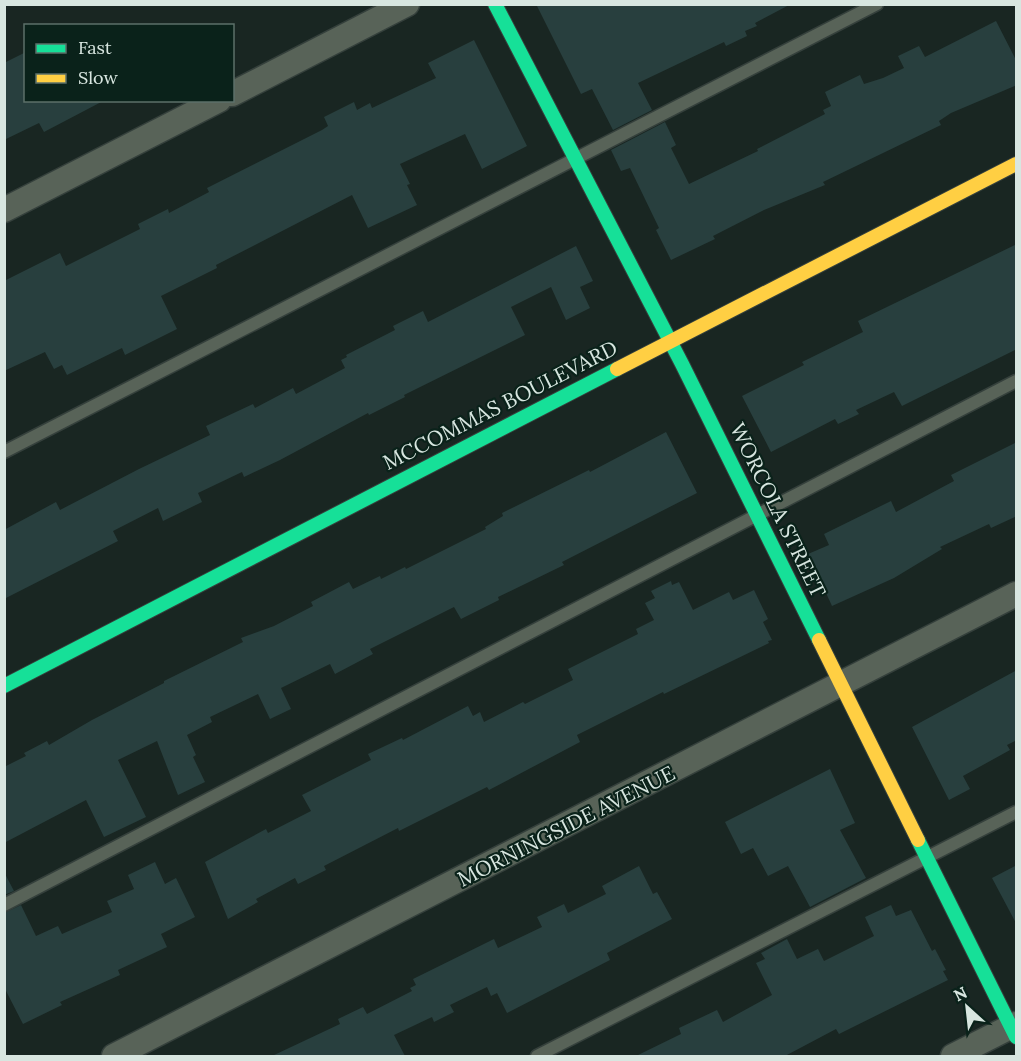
<svg xmlns="http://www.w3.org/2000/svg" width="1021" height="1061" viewBox="0 0 1021 1061" font-family="Lora,serif">
  <style>
    .building { fill: #283f3e }
    .lines { fill: none; stroke-linecap: round; stroke-linejoin: round }
    .lane-casing { stroke: #35403c; stroke-width: 15 }
    .street-casing { stroke: #35403c; stroke-width: 27 }
    .fast-casing { stroke: #35403c; stroke-width: 16 }
    .slow-casing { stroke: #35403c; stroke-width: 16 }
    .lane { stroke: #586358; stroke-width: 12 }
    .street { stroke: #586358; stroke-width: 24 }
    .fast { stroke: #16e098; stroke-width: 14 }
    .slow { stroke: #ffcf43; stroke-width: 14 }
    .labels { text-anchor: middle; dominant-baseline: central; stroke-width: 4.5; stroke-linejoin: round; paint-order: stroke }
    .street-label { font-size: 21px; fill: #d8e6e0; stroke: #0a221a }
  </style>
  <rect width="100%" height="100%" fill="#192622"/>
  <!-- building -->
  <path class="building" d="M 536,4 L 791,4 L 755,23 L 757,26 L 745,31 L 747,36 L 726,46 L 724,42 L 638,83 L 652,110 L 613,130 L 592,89 L 581,94 Z
    M 996,21 L 1017,62 L 1017,85 L 951,113 L 939,121 L 941,125 L 823,182 L 825,185 L 764,210 L 713,236 L 715,239 L 671,260 L 656,230 L 659,228 L 630,168 L 621,171 L 611,150 L 665,122 L 676,145 L 671,148 L 689,184 L 758,151 L 757,149 L 825,114 L 823,110 L 831,106 L 825,92 L 860,75 L 864,84 L 883,78 L 904,68 L 898,56 L 919,46 L 925,57 Z
    M 474,40 L 527,146 L 482,169 L 465,134 L 400,164 L 410,184 L 407,185 L 417,205 L 368,228 L 352,195 L 216,265 L 217,268 L 161,296 L 177,329 L 125,355 L 122,348 L 67,375 L 62,365 L 54,369 L 45,352 L 4,371 L 4,281 L 60,253 L 66,266 L 140,229 L 138,224 L 168,209 L 169,213 L 209,192 L 207,188 L 322,130 L 328,126 L 324,117 L 354,102 L 357,110 L 370,103 L 372,108 L 436,78 L 428,63 Z
    M 26,52 L 26,100 L 105,100 L 44,132 L 39,123 L 4,140 L 4,63 Z
    M 1017,244 L 1017,349 L 902,406 L 894,392 L 856,410 L 859,414 L 838,424 L 835,419 L 771,452 L 742,396 L 804,365 L 802,362 L 863,332 L 858,321 Z
    M 576,246 L 593,281 L 580,287 L 590,308 L 566,320 L 551,287 L 511,307 L 525,335 L 404,395 L 405,397 L 369,415 L 368,413 L 280,460 L 244,477 L 242,472 L 198,493 L 202,502 L 163,521 L 158,508 L 113,531 L 118,541 L 4,599 L 4,530 L 56,502 L 60,510 L 139,469 L 210,435 L 206,426 L 253,404 L 255,408 L 293,388 L 296,394 L 345,368 L 341,360 L 347,357 L 346,355 L 395,330 L 393,326 L 423,311 L 428,322 Z
    M 666,432 L 697,493 L 562,562 L 564,565 L 498,597 L 499,600 L 461,619 L 454,607 L 370,649 L 373,654 L 335,674 L 330,664 L 281,688 L 291,709 L 270,719 L 258,694 L 210,717 L 212,722 L 187,735 L 196,755 L 193,757 L 205,782 L 178,795 L 157,741 L 118,760 L 146,817 L 104,837 L 86,800 L 4,843 L 4,767 L 26,756 L 24,753 L 47,741 L 49,745 L 92,720 L 164,683 L 164,681 L 243,642 L 241,638 L 274,626 L 313,606 L 311,602 L 349,582 L 353,589 L 380,576 L 381,579 L 405,567 L 406,569 L 486,529 L 485,527 L 503,516 L 502,513 L 589,470 L 590,472 Z
    M 1017,442 L 1017,516 L 991,528 L 989,524 L 940,547 L 942,549 L 894,578 L 832,606 L 808,554 L 829,545 L 824,534 L 891,501 L 896,512 L 954,481 L 951,475 Z
    M 671,581 L 672,585 L 679,582 L 693,610 L 729,592 L 733,600 L 754,590 L 768,619 L 763,622 L 772,640 L 768,641 L 769,643 L 664,694 L 663,692 L 577,735 L 580,742 L 489,790 L 487,787 L 399,831 L 398,828 L 324,866 L 326,870 L 298,884 L 295,878 L 256,899 L 258,902 L 228,919 L 205,862 L 266,829 L 268,833 L 311,811 L 302,795 L 371,760 L 368,754 L 402,738 L 403,740 L 468,706 L 473,716 L 480,712 L 484,722 L 523,702 L 525,704 L 573,680 L 568,669 L 638,634 L 636,629 L 654,620 L 645,603 L 655,598 L 651,591 Z
    M 1017,670 L 1017,740 L 1007,745 L 1010,750 L 963,776 L 970,789 L 949,800 L 912,727 Z
    M 830,769 L 855,823 L 840,830 L 866,878 L 810,907 L 788,866 L 768,876 L 753,848 L 741,854 L 725,822 Z
    M 155,862 L 165,884 L 176,878 L 195,917 L 161,934 L 167,947 L 118,970 L 120,975 L 60,1002 L 62,1005 L 23,1024 L 4,987 L 4,913 L 21,905 L 36,936 L 58,926 L 62,934 L 112,912 L 107,901 L 134,889 L 128,875 Z
    M 1017,865 L 1017,925 L 992,878 Z
    M 639,866 L 653,894 L 657,892 L 672,919 L 607,953 L 610,960 L 507,1013 L 497,993 L 491,996 L 487,987 L 450,1005 L 454,1012 L 434,1022 L 432,1017 L 394,1035 L 405,1056 L 272,1056 L 340,1024 L 338,1019 L 363,1007 L 367,1014 L 412,991 L 410,988 L 416,985 L 413,979 L 494,939 L 498,948 L 542,927 L 537,917 L 564,904 L 568,913 L 606,894 L 602,886 Z
    M 4,872 L 14,891 L 4,895 Z
    M 891,905 L 896,916 L 911,910 L 932,951 L 935,949 L 946,970 L 943,971 L 948,980 L 839,1034 L 836,1029 L 785,1056 L 636,1056 L 681,1034 L 679,1028 L 717,1010 L 723,1022 L 772,995 L 756,963 L 765,959 L 761,953 L 787,939 L 797,959 L 818,949 L 824,961 L 874,936 L 865,917 Z"/>
  <g class="lines">
    <!-- lane casing -->
    <g class="lane-casing">
      <path id="lane" d="M 4,452 L 877,4
        M 4,905 L 1016,381
        M 537,1056 L 1016,812"/>
    </g>
    <!-- street casing -->
    <g class="street-casing">
      <path id="street" d="M 232,94 L 407,4
        M 4,210 L 219,100
        M 114,1056 L 1016,594
        M 953,1056 L 1016,1024"/>
    </g>
    <!-- fast casing -->
    <g class="fast-casing">
      <path id="fast" d="M 495,4 L 682,364 L 819,640
        M 4,686 L 617,369
        M 918,840 L 1016,1037"/>
    </g>
    <!-- slow casing -->
    <g class="slow-casing">
      <path id="slow" d="M 617,369 L 1016,164
        M 819,640 L 918,840"/>
    </g>
    <!-- lane -->
    <use href="#lane" class="lane"/>
    <!-- street -->
    <use href="#street" class="street"/>
    <!-- fast -->
    <use href="#fast" class="fast"/>
    <!-- slow -->
    <use href="#slow" class="slow"/>
  </g>
  <g class="labels">
    <!-- street labels -->
    <g class="street-label">
      <text transform="translate(500 405) rotate(-27)">MCCOMMAS BOULEVARD</text>
      <text transform="translate(778 510) rotate(64)">WORCOLA STREET</text>
      <text transform="translate(566 826) rotate(-27)">MORNINGSIDE AVENUE</text>
    </g>
  </g>
  <!-- border -->
  <rect width="1021" height="1061" fill="none" stroke="#d8e6e0" stroke-width="12"/>
  <!-- legend -->
  <rect x="24" y="24" width="210" height="78" fill="#0a221a" stroke="#5c7069" stroke-width="1.5"/>
  <rect x="36" y="44" width="30" height="9" fill="#16e098" stroke="#5c7069" stroke-width="1.5"/>
  <text x="78" y="54" font-size="18" fill="#d8e6e0">Fast</text>
  <rect x="36" y="74" width="30" height="9" fill="#ffcf43" stroke="#5c7069" stroke-width="1.5"/>
  <text x="78" y="84" font-size="18" fill="#d8e6e0">Slow</text>
  <!-- north arrow -->
  <g transform="translate(967 1007) rotate(333)" stroke="#0a221a" stroke-width="4.5" paint-order="stroke">
  <path d="M0-4.5L10 22L0 15L-10 22Z" fill="#d8e6e0"/>
  <text y="-9" font-size="16" font-weight="bold" text-anchor="middle" fill="#d8e6e0">N</text>
  </g>
</svg>
